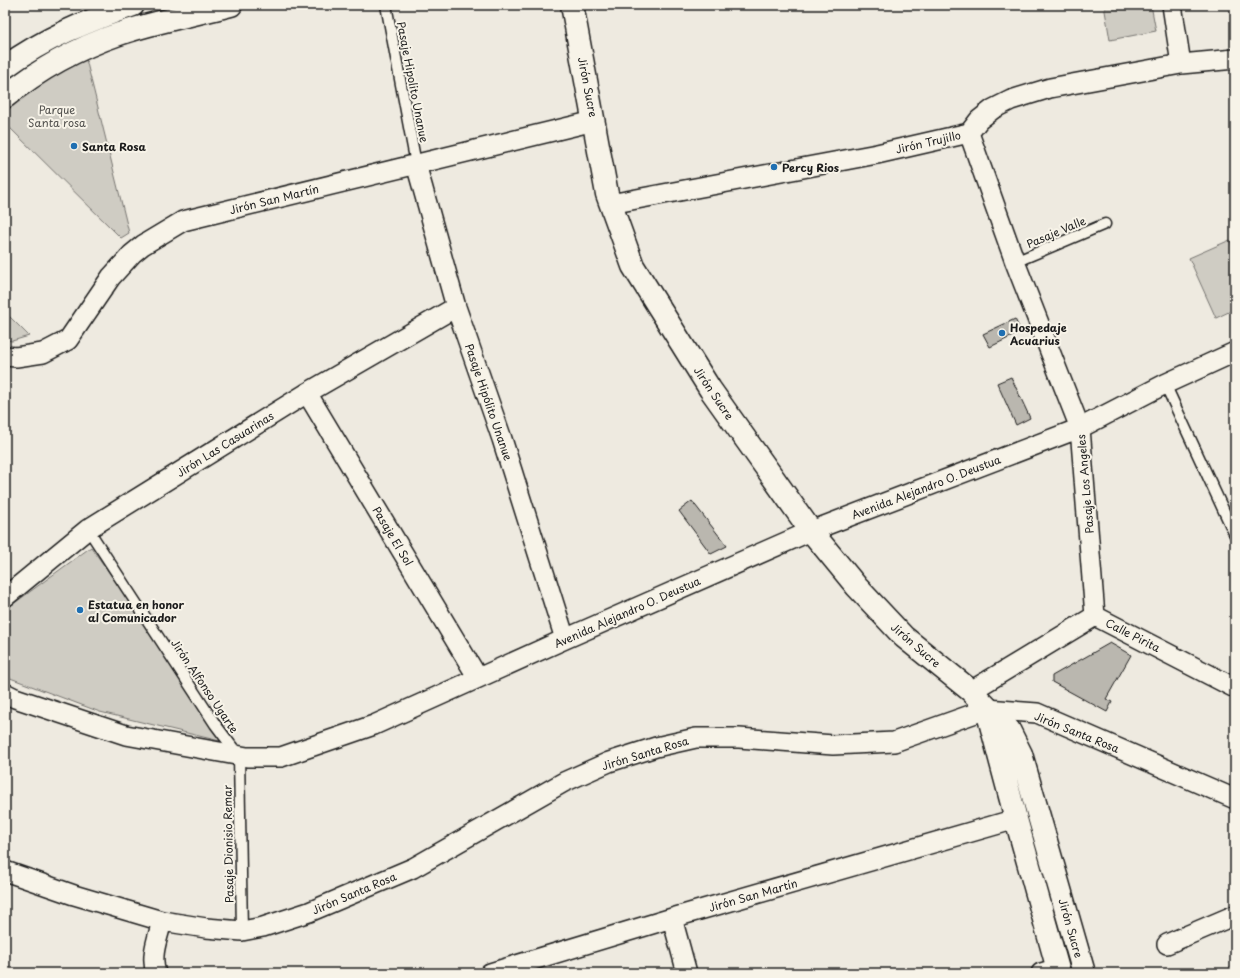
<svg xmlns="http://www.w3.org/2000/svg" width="1240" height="978" viewBox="0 0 1240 978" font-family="'Playpen Sans',sans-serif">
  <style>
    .green { fill: #cfccc3; stroke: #767470 }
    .building { fill: #bab7af; stroke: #1c1c1c }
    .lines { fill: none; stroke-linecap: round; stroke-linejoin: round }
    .lane-casing { stroke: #1c1c1c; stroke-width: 13 }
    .street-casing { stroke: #1c1c1c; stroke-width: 22 }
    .secondary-casing { stroke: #1c1c1c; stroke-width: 25 }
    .lane { stroke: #f7f3e8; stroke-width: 10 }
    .street { stroke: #f7f3e8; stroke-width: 19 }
    .secondary { stroke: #f7f3e8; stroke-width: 22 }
    .poi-dot { fill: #1f6fb2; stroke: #f7f3e8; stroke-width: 1.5 }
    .labels { text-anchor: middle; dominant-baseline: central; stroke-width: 4; stroke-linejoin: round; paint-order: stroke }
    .street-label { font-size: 11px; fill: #1c1c1c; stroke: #f7f3e8 }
    .park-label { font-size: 11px; fill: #52514e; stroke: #f7f3e8 }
    .poi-label { font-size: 11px; font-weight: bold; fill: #1c1c1c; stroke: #f7f3e8; text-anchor: start }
  </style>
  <rect width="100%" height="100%" fill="#eeeae0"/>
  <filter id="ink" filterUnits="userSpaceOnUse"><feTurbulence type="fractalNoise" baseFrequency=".025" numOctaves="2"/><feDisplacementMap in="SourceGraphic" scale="8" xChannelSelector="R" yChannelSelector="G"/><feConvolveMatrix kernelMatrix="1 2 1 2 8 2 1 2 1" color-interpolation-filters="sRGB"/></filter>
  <g filter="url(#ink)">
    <!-- green -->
    <path class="green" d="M 1104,5 L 1151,5 L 1156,31 L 1110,40 Z
      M 85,55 L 129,233 L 121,238 L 5,123 L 5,107 Z
      M 1230,240 L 1235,252 L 1235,309 L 1216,318 L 1189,258 Z
      M 5,312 L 29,336 L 12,341 L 5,340 Z
      M 91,547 L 196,695 L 224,742 L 100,712 L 5,676 L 5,610 Z"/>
    <!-- building -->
    <path class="building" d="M 1015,319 L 1021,332 L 990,347 L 983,334 Z
      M 1011,377 L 1030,418 L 1016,425 L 997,383 Z
      M 692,501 L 727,546 L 711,554 L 679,511 Z
      M 1110,643 L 1131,655 L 1106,699 L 1112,702 L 1107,712 L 1052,682 L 1052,676 Z"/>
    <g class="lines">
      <!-- lane casing -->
      <g class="lane-casing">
        <path id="lane" d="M 386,5 L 416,164
          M 1015,262 L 1105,224
          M 1165,384 L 1235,535
          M 88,529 L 215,724 L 239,756 L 242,931"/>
      </g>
      <!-- street casing -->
      <g class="street-casing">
        <path id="street" d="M 1172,5 L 1181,64
          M 969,133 L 1015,262 L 1080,428 L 1095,616
          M 416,164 L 456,307 L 502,439 L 565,639
          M 610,204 L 877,154 L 969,133 L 979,120 L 993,109 L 1011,100 L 1050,88 L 1181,64 L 1235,59
          M 5,356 L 16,357 L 43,353 L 68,340 L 111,277 L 132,254 L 143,245 L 183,221 L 594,121
          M 307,393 L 478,678
          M 5,597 L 88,529 L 307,393 L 456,307
          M 971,691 L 1095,616 L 1235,688
          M 5,693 L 15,698 L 126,735 L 247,757 L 281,757 L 374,725 L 565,639 L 811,531 L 1080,428 L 1165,384 L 1235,352
          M 5,871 L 74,895 L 162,921 L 206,928 L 242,931 L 263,927 L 309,912 L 413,868 L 564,782 L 609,762 L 656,747 L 696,738 L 739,738 L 833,745 L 894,742 L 987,709 L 1037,713 L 1235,799
          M 672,918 L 687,973
          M 1167,944 L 1235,915
          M 156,973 C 150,955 158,938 162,921
          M 490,973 L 672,918 L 1016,819
          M 1041,973 L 1058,968"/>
      </g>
      <!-- secondary casing -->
      <g class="secondary-casing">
        <path id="secondary" d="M 572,5 L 607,194 L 633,266 L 710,389 L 811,531 L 857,587 L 904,637 L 971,691 L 1009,730 L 1021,754 L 1084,973
          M 5,67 C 45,38 87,21 133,5
          M 5,97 C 38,70 78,48 119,34 C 155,21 194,15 231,5
          M 987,710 L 1016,819 L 1059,973"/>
      </g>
      <!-- lane -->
      <use href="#lane" class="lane"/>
      <!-- street -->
      <use href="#street" class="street"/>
      <!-- secondary -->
      <use href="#secondary" class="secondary"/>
    </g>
  </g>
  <!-- markers -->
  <g class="poi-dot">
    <circle cx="74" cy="146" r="4"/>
    <circle cx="774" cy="167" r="4"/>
    <circle cx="1002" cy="333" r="4"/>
    <circle cx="80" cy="610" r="4"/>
  </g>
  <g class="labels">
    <!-- street labels -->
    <g class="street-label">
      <text transform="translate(413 82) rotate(79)">Pasaje Hipolito Unanue</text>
      <text transform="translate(588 87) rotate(79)">Jirón Sucre</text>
      <text transform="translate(928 142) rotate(-13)">Jirón Trujillo</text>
      <text transform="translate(274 199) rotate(-14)">Jirón San Martín</text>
      <text transform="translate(1056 232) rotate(-23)">Pasaje Valle</text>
      <text transform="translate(714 393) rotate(56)">Jirón Sucre</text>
      <text transform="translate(489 402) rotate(71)">Pasaje Hipólito Unanue</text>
      <text transform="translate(225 444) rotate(-32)">Jirón Las Casuarinas</text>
      <text transform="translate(1085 484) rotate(-95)">Pasaje Los Angeles</text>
      <text transform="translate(926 487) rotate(-21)">Avenida Alejandro O. Deustua</text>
      <text transform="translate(393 536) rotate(59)">Pasaje El Sol</text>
      <text transform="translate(627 612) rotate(-24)">Avenida Alejandro O. Deustua</text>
      <text transform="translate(1133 635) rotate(27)">Calle Pirita</text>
      <text transform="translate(916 645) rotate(41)">Jirón Sucre</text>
      <text transform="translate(205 686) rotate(56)">Jirón Alfonso Ugarte</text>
      <text transform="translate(1077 732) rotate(22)">Jirón Santa Rosa</text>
      <text transform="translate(645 753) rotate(-17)">Jirón Santa Rosa</text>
      <text transform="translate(228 844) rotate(-91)">Pasaje Dionisio Remar</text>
      <text transform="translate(354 893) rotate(-23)">Jirón Santa Rosa</text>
      <text transform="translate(753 895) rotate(-16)">Jirón San Martín</text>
      <text transform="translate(1071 928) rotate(74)">Jirón Sucre</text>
    </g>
    <!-- park labels -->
    <g class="park-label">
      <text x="57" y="109">Parque<tspan x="57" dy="13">Santa rosa</tspan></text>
    </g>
    <!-- poi labels -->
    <g class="poi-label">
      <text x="82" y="146">Santa Rosa</text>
      <text x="782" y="167">Percy Rios</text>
      <text x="1010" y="327">Hospedaje<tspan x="1010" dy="13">Acuarius</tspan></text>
      <text x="88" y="604">Estatua en honor<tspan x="88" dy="13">al Comunicador</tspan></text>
    </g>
  </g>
  <!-- margin -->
  <rect width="1240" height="978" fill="none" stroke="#f7f3e8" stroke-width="20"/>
  <rect x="10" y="10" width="1220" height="958" fill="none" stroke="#1c1c1c" stroke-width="1.5" filter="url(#ink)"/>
</svg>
